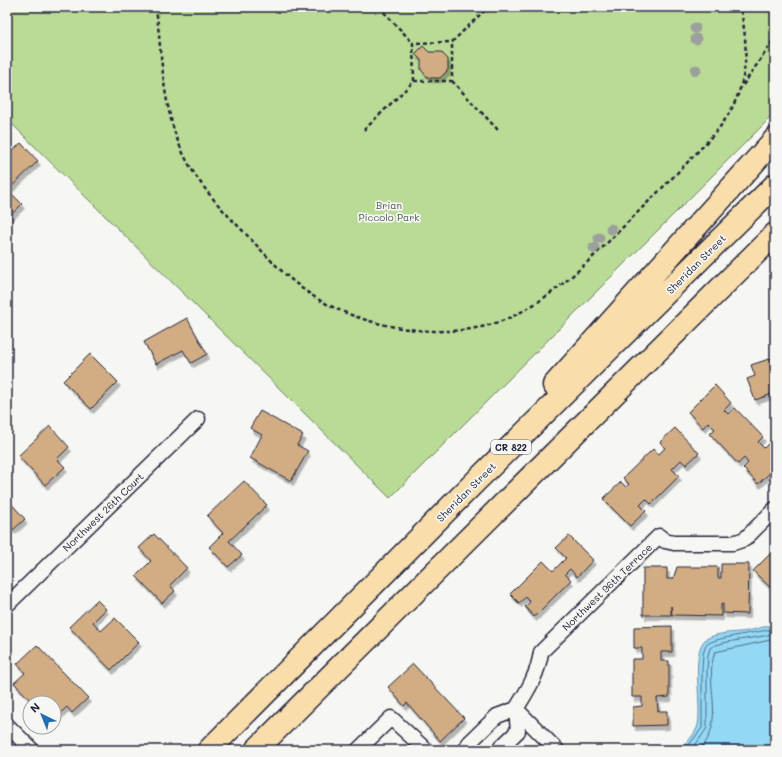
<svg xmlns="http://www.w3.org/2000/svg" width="782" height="757" viewBox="0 0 782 757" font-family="Mali,sans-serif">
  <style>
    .green { fill: #badb95; stroke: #6e7e68 }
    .water { fill: #93d8f5; stroke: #668fab }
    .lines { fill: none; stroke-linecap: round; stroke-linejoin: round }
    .shore { stroke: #4f6b85; stroke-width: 1 }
    .building { fill: #d2ad84; stroke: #22223b; filter: url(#shadow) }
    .street-casing { stroke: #22223b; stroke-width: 17 }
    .primary-casing { stroke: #22223b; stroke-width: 25 }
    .path { stroke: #22223b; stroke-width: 2.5; stroke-dasharray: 4 3; stroke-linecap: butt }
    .street { stroke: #f6f6f2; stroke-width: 14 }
    .primary { stroke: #f9deab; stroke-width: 22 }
    .tree { fill: #9ba09c }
    .labels { text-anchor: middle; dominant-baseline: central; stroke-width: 3.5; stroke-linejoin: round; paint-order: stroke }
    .shield { fill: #f6f6f2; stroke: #626272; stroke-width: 1 }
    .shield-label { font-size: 9px; font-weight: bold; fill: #22223b }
    .park-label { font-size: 10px; fill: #505a56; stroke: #f6f6f2 }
    .street-label { font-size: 10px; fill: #22223b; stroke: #f6f6f2 }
  </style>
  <defs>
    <filter id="shadow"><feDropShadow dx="2.5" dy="4.5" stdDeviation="0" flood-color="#0004"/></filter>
  </defs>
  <rect width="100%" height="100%" fill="#f6f6f2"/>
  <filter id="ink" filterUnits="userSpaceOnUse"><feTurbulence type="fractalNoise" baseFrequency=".025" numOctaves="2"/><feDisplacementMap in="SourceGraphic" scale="8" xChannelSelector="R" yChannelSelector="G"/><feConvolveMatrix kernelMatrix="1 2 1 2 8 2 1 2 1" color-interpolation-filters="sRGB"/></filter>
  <g filter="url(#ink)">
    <!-- green -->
    <path class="green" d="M 7,7 L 775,7 L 775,113 L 390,498 L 7,119 Z"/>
    <!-- water -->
    <path class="water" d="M 775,624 L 775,750 L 680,750 C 686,743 693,737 697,728 C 704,711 689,651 706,639 C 718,632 735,633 748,631 C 757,629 766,626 775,624 Z"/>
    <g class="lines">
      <!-- shore -->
      <path class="shore" d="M 685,750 L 702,728 L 702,670 L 703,654 L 706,645 C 714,637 760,633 775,628
        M 692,750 L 707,728 L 707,670 L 708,655 L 710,648 C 722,640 758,639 775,633
        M 700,750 C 727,720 703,684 715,652 L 775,639"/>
    </g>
    <!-- building -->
    <path class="building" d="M 423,46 L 429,52 L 441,52 L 448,59 L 448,70 L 440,78 L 429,78 L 421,70 L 421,60 L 415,54 Z
      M 21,143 L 38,161 L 8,190 L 22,204 L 8,218 L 7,156 Z
      M 187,318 L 207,354 L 191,363 L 183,350 L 156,364 L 144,342 Z
      M 90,354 L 118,382 L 91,409 L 63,381 Z
      M 775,357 L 775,393 L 755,400 L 747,379 L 755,376 L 751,365 Z
      M 715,385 L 731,403 L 724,410 L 728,414 L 735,408 L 763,437 L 758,442 L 764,448 L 773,439 L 775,441 L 775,468 L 758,484 L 743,468 L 748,463 L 744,458 L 738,464 L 710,434 L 715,429 L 708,422 L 703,428 L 688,412 Z
      M 260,411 L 303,435 L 297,445 L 308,451 L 291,481 L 250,458 L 262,435 L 250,428 Z
      M 50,426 L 69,447 L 57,459 L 65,467 L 45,485 L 18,456 Z
      M 675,428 L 699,453 L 686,465 L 681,460 L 672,469 L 679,476 L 651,504 L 646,499 L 640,505 L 646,511 L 630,526 L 603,499 L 621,482 L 626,487 L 629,484 L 623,478 L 653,449 L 659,454 L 665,448 L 660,442 Z
      M 244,481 L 267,505 L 229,541 L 242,555 L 228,567 L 209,547 L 223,533 L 207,516 Z
      M 7,499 L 25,519 L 13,530 L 10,527 L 7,530 Z
      M 154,534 L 187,568 L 170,585 L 175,591 L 162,603 L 136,576 L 151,561 L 139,548 Z
      M 569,536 L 593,560 L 577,577 L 570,569 L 565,574 L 571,580 L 534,617 L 525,607 L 530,602 L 526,597 L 519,603 L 510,594 L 543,561 L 553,571 L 566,558 L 556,548 Z
      M 770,554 L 775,559 L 775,592 L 753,571 Z
      M 721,564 L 749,564 L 748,614 L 723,613 L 723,604 L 721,604 L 721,616 L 672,615 L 671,606 L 671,615 L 643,615 L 643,568 L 667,568 L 667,579 L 673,579 L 677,567 L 718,567 L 718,578 L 721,578 Z
      M 97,600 L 106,609 L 93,622 L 101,631 L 115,618 L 139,642 L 111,670 L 69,627 Z
      M 672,626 L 672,652 L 661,652 L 661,661 L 669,661 L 669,697 L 657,698 L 658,711 L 667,711 L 667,725 L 633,726 L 633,707 L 642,706 L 642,697 L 632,697 L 632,659 L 642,659 L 642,648 L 634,648 L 634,627 Z
      M 37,645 L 88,698 L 72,713 L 67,707 L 54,719 L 54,703 L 33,703 L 14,683 L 25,673 L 17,664 Z
      M 413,664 L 464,718 L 440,741 L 407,703 L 404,706 L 388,687 Z"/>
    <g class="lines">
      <!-- street casing -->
      <g class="street-casing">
        <path id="street" d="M 7,605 L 198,419
          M 516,709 C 528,690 538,674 541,652 L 659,536 L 665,541 L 674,543 L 733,543 L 745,539 L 775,509
          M 516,709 L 557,750
          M 7,725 L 32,750
          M 358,750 L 391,718 L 426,750
          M 466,750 L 469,743 L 497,716 L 516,709
          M 498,750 L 518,731 L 516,709"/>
      </g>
      <!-- primary casing -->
      <g class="primary-casing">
        <path id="primary" d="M 554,385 L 775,139
          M 209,750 L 475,482 L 775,185
          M 256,750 L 775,234"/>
      </g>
      <!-- path -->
      <path class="path" d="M 156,7 C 162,55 162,109 183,153 C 197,183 221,209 244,232 C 265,254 285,277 310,294 C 361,329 452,344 509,318 C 557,296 594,256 631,219 C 659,191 688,163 715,133 C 747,95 751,55 740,7
        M 379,7 L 413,43
        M 414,81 L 452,81 L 452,42
        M 452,81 L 498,130
        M 743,85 L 775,38
        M 364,130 L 414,81 L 413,43 L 452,42 L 488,7"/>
      <!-- street -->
      <use href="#street" class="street"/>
      <!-- primary -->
      <use href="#primary" class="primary"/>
    </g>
    <!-- trees -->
    <g class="tree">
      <circle cx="695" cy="28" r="5.5"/>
      <circle cx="696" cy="39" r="5.5"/>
      <circle cx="696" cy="70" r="5.5"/>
      <circle cx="611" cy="229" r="5.5"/>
      <circle cx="599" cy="238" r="5.5"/>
      <circle cx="594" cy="248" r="5.5"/>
    </g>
  </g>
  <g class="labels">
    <!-- shield labels -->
    <rect class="shield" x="491" y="440" width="40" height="14" rx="3"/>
    <g class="shield-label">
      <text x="511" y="447">CR 822</text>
    </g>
    <!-- park labels -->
    <g class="park-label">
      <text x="389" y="205">Brian<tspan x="389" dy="12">Piccolo Park</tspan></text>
    </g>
    <!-- street labels -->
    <g class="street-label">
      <text transform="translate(696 264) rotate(-45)">Sheridan Street</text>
      <text transform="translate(466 492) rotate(-45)">Sheridan Street</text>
      <text transform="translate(103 512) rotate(-44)">Northwest 26th Court</text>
      <text transform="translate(607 587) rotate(-44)">Northwest 96th Terrace</text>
    </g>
  </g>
  <!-- margin -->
  <rect width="782" height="757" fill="none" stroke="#f6f6f2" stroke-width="24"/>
  <rect x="12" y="12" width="758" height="733" fill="none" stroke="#22223b" stroke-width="1.5" filter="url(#ink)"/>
  <!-- north arrow -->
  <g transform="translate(42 715) rotate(317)"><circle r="19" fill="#f6f6f2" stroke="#a1a1a9"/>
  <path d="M0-3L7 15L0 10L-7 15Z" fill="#1f6fb2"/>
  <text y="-6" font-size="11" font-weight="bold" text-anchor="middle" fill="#22223b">N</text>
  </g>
</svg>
